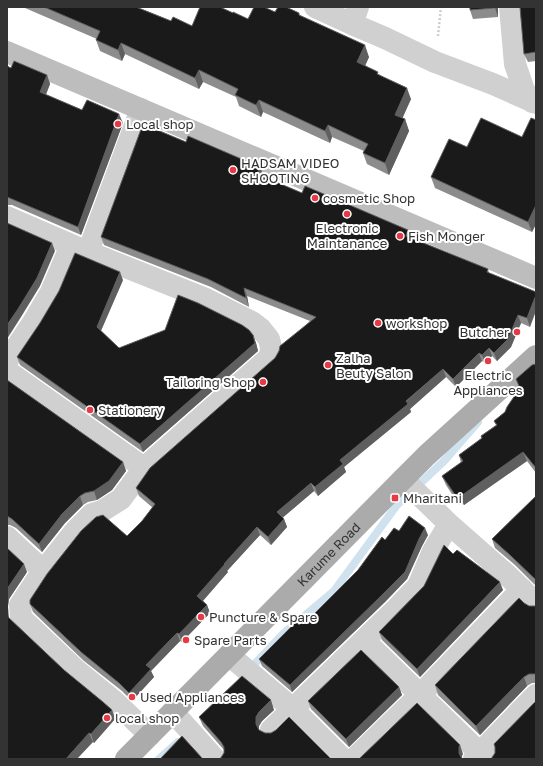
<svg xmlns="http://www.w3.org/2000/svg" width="543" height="766" viewBox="0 0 543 766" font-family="'Golos Text',sans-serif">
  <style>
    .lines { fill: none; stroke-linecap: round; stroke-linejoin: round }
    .stream { stroke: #cfe2ee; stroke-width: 8 }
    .path { stroke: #cdcdcd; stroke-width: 2.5; stroke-dasharray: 2 2; stroke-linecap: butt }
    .street { stroke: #d0d0d0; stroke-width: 22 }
    .secondary { stroke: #bdbdbd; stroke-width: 22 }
    .primary { stroke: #ababab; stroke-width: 22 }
    .wall { fill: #8c8c8c }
    .shaded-wall { fill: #5f5f5f }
    .building { fill: #1a1a1a; stroke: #5f5f5f }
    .poi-dot { fill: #e63946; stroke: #fff; stroke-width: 1.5 }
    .labels { text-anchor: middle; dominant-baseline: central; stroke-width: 4; stroke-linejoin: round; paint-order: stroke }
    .poi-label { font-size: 13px; fill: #333; stroke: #fff; text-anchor: start }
    .street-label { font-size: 13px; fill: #333; stroke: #fff }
  </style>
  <rect width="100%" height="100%" fill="#fff"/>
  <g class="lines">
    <!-- stream -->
    <path class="stream" d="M 249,670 L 284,633 L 334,591 L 397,505 L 444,461 L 478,422
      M 159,759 L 178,742"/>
    <!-- path -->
    <path class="path" d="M 438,36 L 441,7"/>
    <!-- street -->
    <path class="street" d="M 315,7 L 352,24
      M 358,7 L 352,24 L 385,38 L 435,62 L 493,84 L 536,103
      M 510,7 L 515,64 L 524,90 L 532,102
      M 7,217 L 88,252 L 206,299 L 252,322 L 261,329 L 269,339 L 271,348 L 270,357 L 144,468 L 121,499 L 102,511 L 92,514 L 75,531 L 40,575 L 20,605 L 21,618 L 76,670 L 114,701 L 150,735
      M 88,252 L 141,109
      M 7,361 L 32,324 L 51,292 L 71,245
      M 7,371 L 144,468
      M 403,479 L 449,524 L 506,574 L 536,603
      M 7,537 L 26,555 L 44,571
      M 364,640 L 486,759
      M 229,655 L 293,709 L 343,759
      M 173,712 L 215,759
      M 271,730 L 394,611 L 418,586 L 433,551 L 449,524
      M 354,759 L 420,695 L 522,589
      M 474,759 L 536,695"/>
    <!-- secondary -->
    <path class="secondary" d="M 7,52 L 536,278"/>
    <!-- primary -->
    <path class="primary" id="s1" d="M 126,759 L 403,479 L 427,455 L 536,356"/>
  </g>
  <!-- wall -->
  <path class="wall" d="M 24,7 L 137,7 L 171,21 L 192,26 L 233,13 L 248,19 L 275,12 L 300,16 L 369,57 L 365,65 L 380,75 L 411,99 L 402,118 L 405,119 L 409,131 L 389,175 L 367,164 L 363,153 L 364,151 L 332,137 L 330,143 L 263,112 L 261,117 L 239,106 L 236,97 L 203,82 L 199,89 L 125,54 L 122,61 L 100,51 L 96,40 L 97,39 L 25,8 Z
    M 536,7 L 536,61 L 528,62 L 524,54 Z
    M 498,8 L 498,17 L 473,19 L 470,10 Z
    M 7,66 L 11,68 L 47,75 L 50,84 L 46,95 L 82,110 L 123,123 L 81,235 L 12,205 L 7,205 Z
    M 536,120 L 536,224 L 532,232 L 435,188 L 431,177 L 467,147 L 522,137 Z
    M 186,142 L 260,167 L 263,175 L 262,176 L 302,193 L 488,269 L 489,273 L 536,292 L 530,327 L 521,323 L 511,347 L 497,361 L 492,356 L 485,363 L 482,361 L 456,387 L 446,377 L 410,409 L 411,412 L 344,467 L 346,472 L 318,496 L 314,491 L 283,517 L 284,519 L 287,527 L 271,545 L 260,535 L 227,571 L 228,572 L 203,601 L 207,605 L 210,613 L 182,642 L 180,641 L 177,644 L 151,671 L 154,677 L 132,701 L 122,691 L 84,661 L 33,612 L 30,604 L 127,536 L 142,521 L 153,508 L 139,496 L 136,488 L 275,358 L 310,321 L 247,296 L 249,307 L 211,287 L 104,245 L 101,237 Z
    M 123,280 L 101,331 L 119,348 L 253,335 L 256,343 L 258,351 L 143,452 L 20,365 L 17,357 Z
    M 536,364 L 536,473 L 527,461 L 464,505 L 462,503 L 459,505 L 446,485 L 442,476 L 461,463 L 459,455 L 482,439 L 481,436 L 496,425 L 494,421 L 505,412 L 519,390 L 516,379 Z
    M 7,380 L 123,462 L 126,471 L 112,490 L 97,500 L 88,502 L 83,505 L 65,523 L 42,552 L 16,528 L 10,525 L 7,525 Z
    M 536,496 L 536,586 L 515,565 L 495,548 L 492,539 Z
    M 399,531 L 428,535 L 422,546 L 407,579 L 385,602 L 292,692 L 262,666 L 259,659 L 312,616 L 358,570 L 385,540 Z
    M 7,548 L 27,572 L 9,599 L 8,606 L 8,616 L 9,618 L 64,670 L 112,710 L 115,719 L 94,743 L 93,742 L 7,759 Z
    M 453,554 L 503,590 L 420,677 L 382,640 L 379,632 L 424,586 Z
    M 524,603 L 529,606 L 536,606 L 536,683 L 532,683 L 527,686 L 480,735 L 438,695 L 435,685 Z
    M 399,687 L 402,695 L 349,747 L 311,709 L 308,701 Z
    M 274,710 L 262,721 L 259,726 L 259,730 L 265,733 L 331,759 L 224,753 L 224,750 L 203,726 L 199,717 Z"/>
  <!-- shaded-wall -->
  <path class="shaded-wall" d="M 495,7 L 498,7 L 498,17 L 495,8 Z
    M 121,43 L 125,54 L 122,61 L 118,50 Z
    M 365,45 L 369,57 L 362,73 L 357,62 Z
    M 199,70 L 203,82 L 199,89 L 195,78 Z
    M 47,75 L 50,84 L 43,101 L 40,92 Z
    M 407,88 L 411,99 L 399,126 L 395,115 Z
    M 259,100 L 263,112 L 261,117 L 256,105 Z
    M 119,114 L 123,123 L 81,235 L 78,227 Z
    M 405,119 L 409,131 L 389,175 L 385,163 Z
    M 328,125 L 332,137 L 330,143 L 325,131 Z
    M 260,167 L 263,175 L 260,182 L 257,174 Z
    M 536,205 L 536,224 L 532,232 L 528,222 Z
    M 408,230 L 411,238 L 406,236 Z
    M 52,243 L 55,251 L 40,286 L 21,317 L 7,339 L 7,325 Z
    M 120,272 L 123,280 L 99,335 L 97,327 Z
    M 244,288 L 247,296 L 249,307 L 246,298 Z
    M 536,295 L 536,311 L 530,327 L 527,318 Z
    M 518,315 L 521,323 L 511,347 L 497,361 L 494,353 Z
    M 253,335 L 256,343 L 258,351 L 143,452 L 140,444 Z
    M 489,348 L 492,356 L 485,363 L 482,355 Z
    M 479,353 L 482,361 L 456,387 L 453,379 Z
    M 443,369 L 446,377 L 410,409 L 411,412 L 344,467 L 346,472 L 318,496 L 315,487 L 340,460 Z
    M 523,452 L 527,461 L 464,505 L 461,496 Z
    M 123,462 L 126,471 L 112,490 L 97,500 L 94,491 Z
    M 311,483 L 314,491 L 280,520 L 277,512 Z
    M 459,494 L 462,503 L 459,505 L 456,496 Z
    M 80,496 L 83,505 L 65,523 L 42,552 L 39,544 L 62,514 Z
    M 284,519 L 287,527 L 271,545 L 268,537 Z
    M 257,527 L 260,535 L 227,571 L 228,572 L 200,604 L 197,596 L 224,564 Z
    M 425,528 L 428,535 L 422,546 L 407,579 L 385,602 L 292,692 L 290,685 L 419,539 Z
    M 24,564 L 27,572 L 9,599 L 8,606 L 9,619 L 7,615 L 7,589 Z
    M 500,582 L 503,590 L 420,677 L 417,669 Z
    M 207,605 L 210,613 L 182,642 L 179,634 Z
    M 177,633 L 180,641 L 151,671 L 154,677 L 132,701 L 129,693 L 146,665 Z
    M 524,677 L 527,686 L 480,735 L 476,726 Z
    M 399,687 L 402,695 L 349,747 L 346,739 Z
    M 271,700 L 274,710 L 262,721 L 259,726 L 259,733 L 256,724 L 256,717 L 259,712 Z
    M 112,710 L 115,719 L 94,743 L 91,734 Z
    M 89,733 L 93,742 L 77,759 L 66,759 Z
    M 460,745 L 463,754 L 462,756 L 462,759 L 459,753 L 459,747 Z"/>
  <!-- building -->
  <path class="building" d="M 44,7 L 136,7 L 171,21 L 173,17 L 192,26 L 200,7 L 220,7 L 233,13 L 233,12 L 248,19 L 254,7 L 264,7 L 275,12 L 278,7 L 286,7 L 299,13 L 299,15 L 365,45 L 357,62 L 378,72 L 377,74 L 407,88 L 395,115 L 405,119 L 385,163 L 363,153 L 368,144 L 328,125 L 325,131 L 259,100 L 256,105 L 235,95 L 238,89 L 199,70 L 195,78 L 121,43 L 118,50 L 96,40 L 100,31 Z
    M 470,7 L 495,7 L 495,8 L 470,10 Z
    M 520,7 L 536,7 L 536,52 L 524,54 Z
    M 14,61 L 47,75 L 40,92 L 82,110 L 87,100 L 119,114 L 78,227 L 7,197 L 7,66 L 11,68 Z
    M 481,118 L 522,137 L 531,118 L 536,120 L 536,205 L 528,222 L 431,177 L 449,139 L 467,147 Z
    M 143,124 L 186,142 L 188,136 L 260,167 L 257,174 L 302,193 L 305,186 L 408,230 L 406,236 L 488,269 L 487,272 L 536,292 L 536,295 L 527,318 L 518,315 L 508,339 L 494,353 L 489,348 L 482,355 L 479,353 L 453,379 L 443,369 L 406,401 L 408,404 L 340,460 L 343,464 L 315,487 L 311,483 L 277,512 L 284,519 L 268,537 L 257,527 L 224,564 L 225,564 L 197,596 L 207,605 L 179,634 L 177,633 L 174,636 L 146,665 L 151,669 L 129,693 L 119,683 L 81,652 L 30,604 L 30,600 L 47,574 L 81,531 L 96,517 L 103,515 L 127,536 L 142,521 L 155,504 L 136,488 L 150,468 L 275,358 L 279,351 L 280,346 L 316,317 L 244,288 L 246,298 L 208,279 L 101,237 Z
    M 7,223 L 52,243 L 37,278 L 18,309 L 7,325 Z
    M 75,253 L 120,272 L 97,327 L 119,348 L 165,330 L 178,295 L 198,303 L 242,325 L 249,330 L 253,335 L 255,343 L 140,444 L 17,357 L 40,323 L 59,291 Z
    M 536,364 L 536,468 L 523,452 L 461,496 L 459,494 L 456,496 L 442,476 L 463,461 L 459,455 L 482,438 L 481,436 L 497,425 L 494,421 L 505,412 L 507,407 L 520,388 L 516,379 L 532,365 Z
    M 7,380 L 123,462 L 109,481 L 94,491 L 85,493 L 80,496 L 62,514 L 39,544 L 12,519 L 7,516 Z
    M 536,496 L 536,580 L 511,556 L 492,539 Z
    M 409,516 L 425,528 L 419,539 L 405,572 L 382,595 L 290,685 L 259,659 L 296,622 L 299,625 L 310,615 L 312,616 L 358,570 L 382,537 L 385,540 L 394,528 L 399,531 Z
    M 444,545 L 453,554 L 457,550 L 500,582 L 417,669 L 379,632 L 424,586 Z
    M 7,548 L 24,564 L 7,589 Z
    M 519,598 L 524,603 L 529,606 L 536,606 L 536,674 L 529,674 L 524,677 L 476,726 L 435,685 Z
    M 7,614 L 9,618 L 64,670 L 103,702 L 112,710 L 91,734 L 89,733 L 66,759 L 7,759 Z
    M 361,650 L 399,687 L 346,739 L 308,701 Z
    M 242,676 L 271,700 L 259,712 L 256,717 L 256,724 L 259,730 L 265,733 L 271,733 L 276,730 L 289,717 L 331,759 L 220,759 L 224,753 L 224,747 L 221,742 L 199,717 Z
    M 536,701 L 536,759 L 491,759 L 495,753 L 495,747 L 494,744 Z
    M 417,703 L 460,745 L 459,747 L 459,753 L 462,759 L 359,759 Z
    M 182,736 L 202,758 L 203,759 L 162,759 L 161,758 Z"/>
  <!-- markers -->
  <g class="poi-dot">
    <circle cx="118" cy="124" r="4"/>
    <circle cx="233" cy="170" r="4"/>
    <circle cx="315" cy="198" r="4"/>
    <circle cx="347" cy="214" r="4"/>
    <circle cx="400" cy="236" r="4"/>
    <circle cx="378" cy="323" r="4"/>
    <circle cx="517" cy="332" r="4"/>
    <circle cx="488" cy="361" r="4"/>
    <circle cx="328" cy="365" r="4"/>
    <circle cx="263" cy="382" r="4"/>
    <circle cx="90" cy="410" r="4"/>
    <rect x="391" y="494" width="8" height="8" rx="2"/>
    <circle cx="201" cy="617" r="4"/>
    <circle cx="186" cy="640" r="4"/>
    <circle cx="132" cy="697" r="4"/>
    <circle cx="107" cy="718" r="4"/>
  </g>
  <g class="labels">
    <!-- poi labels -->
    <g class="poi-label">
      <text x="126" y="124">Local shop</text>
      <text x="241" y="163">HADSAM VIDEO<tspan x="241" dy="15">SHOOTING</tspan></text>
      <text x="323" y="198">cosmetic Shop</text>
      <text x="347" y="228" text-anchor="middle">Electronic<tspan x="347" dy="15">Maintanance</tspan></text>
      <text x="408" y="236">Fish Monger</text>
      <text x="386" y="323">workshop</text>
      <text x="509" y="332" text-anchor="end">Butcher</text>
      <text x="336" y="358">Zalha<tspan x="336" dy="15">Beuty Salon</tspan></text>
      <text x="488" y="375" text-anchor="middle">Electric<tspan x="488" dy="15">Appliances</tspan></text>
      <text x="255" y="382" text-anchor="end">Tailoring Shop</text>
      <text x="98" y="410">Stationery</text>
      <text x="403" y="498">Mharitani</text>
      <text x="209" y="617">Puncture &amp; Spare</text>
      <text x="194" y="640">Spare Parts</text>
      <text x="140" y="697">Used Appliances</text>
      <text x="115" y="718">local shop</text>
    </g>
    <!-- street labels -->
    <g class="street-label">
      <text stroke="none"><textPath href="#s1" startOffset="288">Karume Road</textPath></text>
    </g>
  </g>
  <!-- border -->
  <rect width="543" height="766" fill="none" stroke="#333333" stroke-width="16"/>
</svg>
